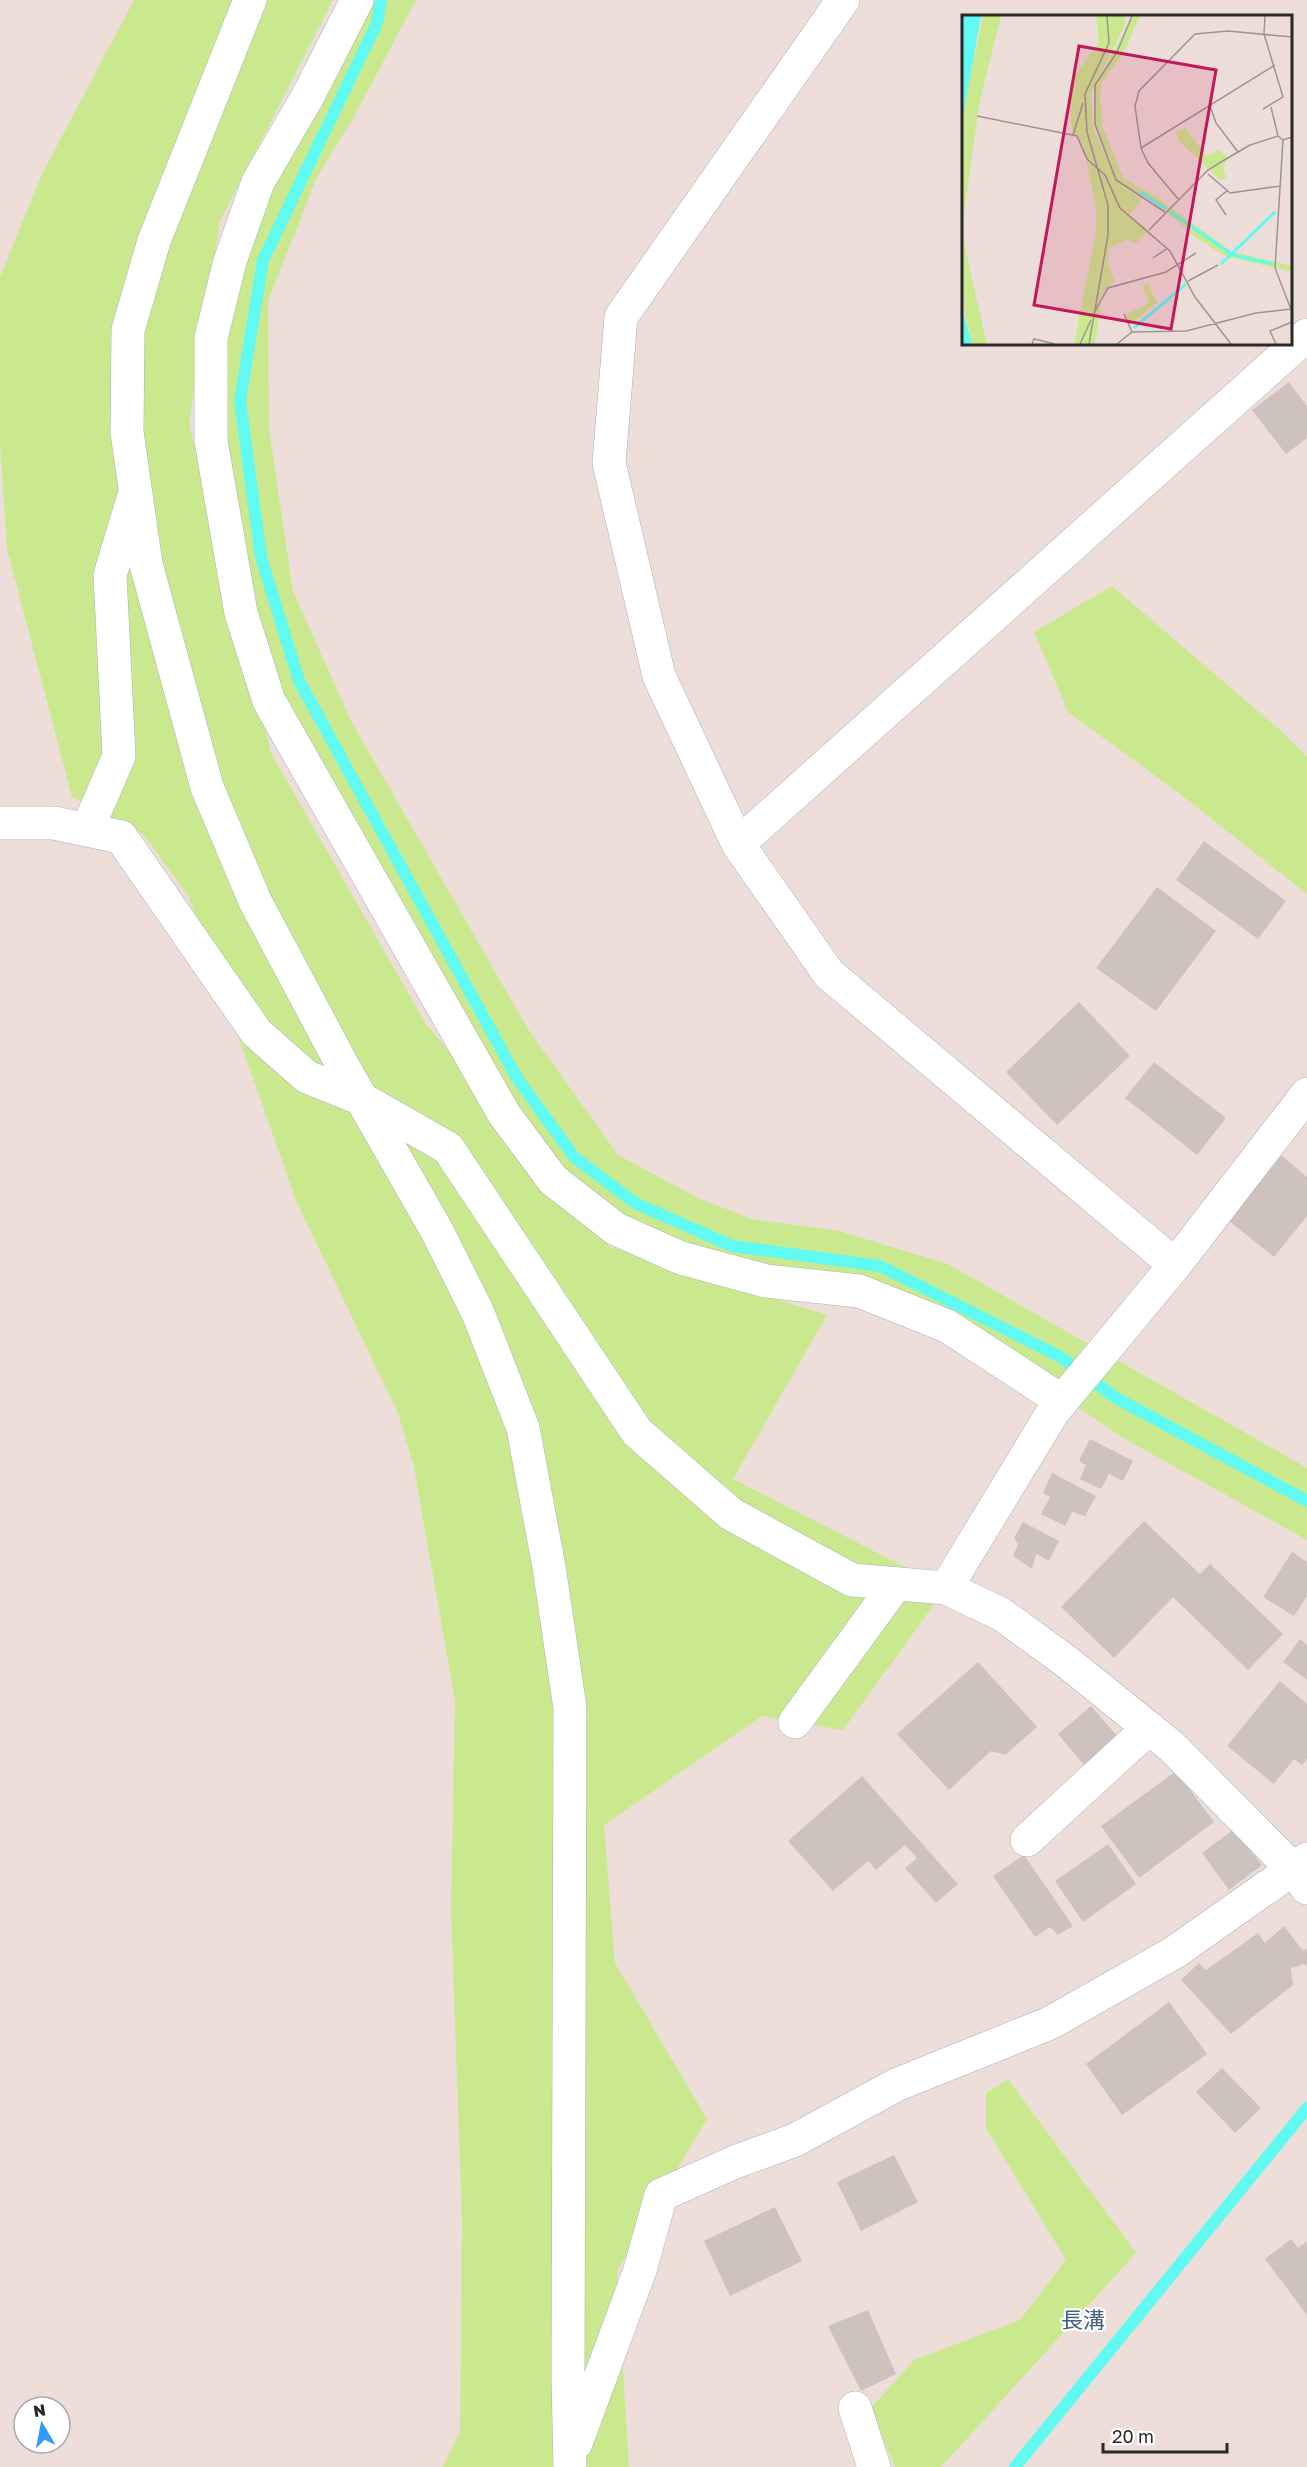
<svg xmlns="http://www.w3.org/2000/svg" width="1307" height="2467" viewBox="0 0 1307 2467" font-family="'Golos Text','Noto Sans JP',sans-serif">
  <style>
    .green { fill: #cae98f }
    .lines { fill: none; stroke-linecap: round; stroke-linejoin: round }
    .stream { stroke: #60faf2; stroke-width: 12 }
    .building { fill: #cec2bd }
    .minor-casing { stroke: #a9b2ba; stroke-width: 34 }
    .minor { stroke: #fff; stroke-width: 33 }
    .labels { text-anchor: middle; dominant-baseline: central; stroke-width: 4.5; stroke-linejoin: round; paint-order: stroke }
    .quarter-label { font-size: 22px; fill: #45617d; stroke: #fff }
    .inset-river { fill: none; stroke: #60faf2; stroke-width: 3 }
    .inset-road { fill: none; stroke: #9e9592; stroke-width: 1.5 }
    .view { fill: #c2185b; fill-opacity: 0.15; stroke: #c2185b; stroke-width: 3 }
    .inset-edge { fill: none; stroke: #282828; stroke-width: 3 }
  </style>
  <rect width="100%" height="100%" fill="#edddd8"/>
  <!-- green -->
  <path class="green" d="M 134,0 L 333,0 L 220,221 L 189,424 L 271,753 L 426,1024 L 543,1166 L 332,799 L 253,625 L 211,351 L 240,233 L 351,0 L 416,0 L 355,115 L 317,177 L 268,301 L 269,429 L 293,591 L 351,721 L 528,1029 L 618,1155 L 698,1198 L 752,1219 L 839,1231 L 948,1264 L 1307,1468 L 1307,1540 L 1123,1438 L 952,1321 L 711,1266 L 561,1187 L 610,1247 L 827,1315 L 733,1479 L 946,1588 L 843,1730 L 762,1716 L 604,1825 L 615,1963 L 707,2119 L 617,2271 L 629,2467 L 443,2467 L 460,2433 L 462,2223 L 451,1909 L 455,1701 L 414,1468 L 398,1413 L 297,1203 L 189,897 L 143,834 L 72,797 L 7,549 L 0,443 L 0,277 L 42,174 Z
    M 1112,586 L 1280,730 L 1307,757 L 1307,894 L 1180,794 L 1068,712 L 1034,632 Z
    M 1008,2079 L 1136,2253 L 941,2467 L 895,2467 L 870,2409 L 914,2360 L 1020,2320 L 1066,2260 L 986,2128 L 986,2093 Z"/>
  <g class="lines">
    <!-- stream -->
    <path class="stream" d="M 381,0 L 377,23 L 263,260 L 240,401 L 261,557 L 299,681 L 517,1078 L 574,1157 L 635,1203 L 732,1246 L 880,1266 L 1059,1356 L 1116,1398 L 1307,1501
      M 1015,2467 L 1307,2108"/>
  </g>
  <!-- building -->
  <path class="building" d="M 1289,382 L 1307,406 L 1307,438 L 1286,454 L 1252,410 Z
    M 1204,841 L 1286,901 L 1258,939 L 1176,880 Z
    M 1157,887 L 1216,931 L 1156,1011 L 1096,968 Z
    M 1079,1002 L 1130,1056 L 1057,1125 L 1006,1072 Z
    M 1154,1062 L 1226,1118 L 1197,1155 L 1125,1098 Z
    M 1281,1155 L 1307,1177 L 1307,1216 L 1274,1257 L 1228,1220 Z
    M 1090,1439 L 1133,1461 L 1123,1481 L 1109,1474 L 1101,1489 L 1080,1479 L 1086,1465 L 1079,1461 Z
    M 1052,1473 L 1096,1496 L 1085,1516 L 1072,1512 L 1065,1526 L 1041,1514 L 1050,1497 L 1043,1493 Z
    M 1144,1521 L 1200,1574 L 1210,1564 L 1283,1634 L 1248,1670 L 1173,1597 L 1114,1658 L 1061,1607 Z
    M 1023,1522 L 1059,1541 L 1049,1561 L 1036,1554 L 1032,1569 L 1013,1556 L 1018,1544 L 1014,1538 Z
    M 1292,1552 L 1307,1562 L 1307,1596 L 1294,1616 L 1263,1597 Z
    M 1300,1639 L 1307,1645 L 1307,1680 L 1283,1662 Z
    M 978,1662 L 1037,1727 L 1005,1755 L 991,1751 L 949,1790 L 897,1734 Z
    M 1280,1681 L 1307,1704 L 1307,1759 L 1302,1765 L 1294,1759 L 1274,1784 L 1227,1746 Z
    M 1091,1706 L 1118,1737 L 1085,1766 L 1058,1734 Z
    M 1176,1771 L 1214,1822 L 1139,1878 L 1101,1826 Z
    M 862,1776 L 958,1884 L 936,1903 L 905,1868 L 917,1858 L 905,1845 L 876,1870 L 868,1861 L 833,1891 L 788,1841 Z
    M 1234,1829 L 1262,1865 L 1229,1890 L 1202,1853 Z
    M 1108,1844 L 1136,1884 L 1083,1922 L 1055,1881 Z
    M 1024,1855 L 1073,1926 L 1058,1935 L 1050,1927 L 1035,1937 L 993,1876 Z
    M 1284,1926 L 1303,1951 L 1307,1949 L 1307,1967 L 1304,1964 L 1291,1968 L 1293,1985 L 1231,2034 L 1181,1980 L 1199,1963 L 1206,1970 L 1258,1933 L 1265,1943 Z
    M 1169,2002 L 1207,2054 L 1122,2115 L 1086,2064 Z
    M 1222,2068 L 1261,2108 L 1235,2133 L 1196,2092 Z
    M 894,2155 L 918,2202 L 861,2231 L 837,2182 Z
    M 775,2207 L 802,2261 L 730,2296 L 704,2241 Z
    M 1291,2239 L 1298,2248 L 1307,2241 L 1307,2315 L 1265,2259 Z
    M 868,2310 L 896,2374 L 861,2391 L 828,2326 Z"/>
  <g class="lines">
    <!-- minor casing -->
    <g class="minor-casing">
      <path id="minor" d="M 250,0 L 154,241 L 128,330 L 127,432 L 146,564 L 207,787 L 255,901 L 345,1070 L 437,1231 L 478,1313 L 523,1428 L 549,1567 L 570,1708 L 568,2378 L 570,2467
        M 357,0 L 308,96 L 258,182 L 230,261 L 211,338 L 211,441 L 241,613 L 269,701 L 504,1114 L 553,1180 L 616,1229 L 681,1258 L 766,1281 L 859,1291 L 947,1326 L 1062,1401
        M 843,0 L 621,317 L 609,463 L 659,676 L 738,844 L 829,974 L 1175,1265
        M 0,823 L 54,823 L 121,837 L 256,1032 L 307,1077 L 362,1099 L 448,1148 L 637,1432 L 731,1514 L 852,1580 L 946,1588 L 1001,1614 L 1067,1662 L 1171,1746 L 1294,1870 L 1307,1888
        M 87,830 L 119,756 L 110,575 L 133,499
        M 738,844 L 1307,335
        M 946,1588 L 1053,1412 L 1175,1265 L 1307,1094
        M 795,1722 L 896,1584
        M 1027,1840 L 1149,1728
        M 855,2408 L 874,2467
        M 576,2443 L 640,2270 L 661,2195 L 735,2162 L 795,2140 L 896,2085 L 1050,2023 L 1175,1952 L 1307,1859"/>
    </g>
    <!-- minor -->
    <use href="#minor" class="minor"/>
  </g>
  <g class="labels">
    <!-- quarter labels -->
    <g class="quarter-label">
      <text x="1083" y="2319">長溝</text>
    </g>
  </g>
  <!-- overview -->
  <g transform="translate(962 15)">
    <rect width="330" height="330" fill="#edddd8"/>
    <path d="M 21,1 L 39,1 L 18,84 L 0,211 L 0,99 ZM 134,1 L 162,1 L 164,8 L 129,79 L 132,115 L 150,157 L 133,109 L 133,72 L 171,1 L 178,1 L 161,39 L 140,67 L 138,81 L 141,113 L 161,163 L 193,181 L 269,236 L 330,251 L 330,257 L 263,241 L 232,221 L 193,187 L 156,169 L 180,184 L 167,200 L 187,215 L 174,228 L 165,225 L 147,233 L 146,248 L 152,266 L 140,280 L 133,329 L 112,329 L 134,218 L 134,193 L 121,129 L 110,116 L 108,89 L 111,62 L 137,27 ZM 223,113 L 245,141 L 256,135 L 267,142 L 261,151 L 264,163 L 258,165 L 216,125 L 214,116 ZM 0,217 L 15,286 L 25,329 L 10,329 L 0,285 ZM 185,267 L 195,288 L 167,310 L 164,300 L 187,288 L 181,272 Z" fill="#cae98f"/>
    <path d="M 0,1 L 19,1 L 0,107 ZM 0,291 L 2,300 L 10,329 L 0,329 Z" fill="#60faf2"/>
    <path class="inset-river" d="M 178,177 L 204,194M 208,197 L 271,240 L 311,249M 259,249 L 313,197M 172,313 L 224,269"/>
    <path class="inset-road" d="M 170,1 L 155,37 L 133,70 L 133,109 L 154,165 L 203,197M 248,91 L 254,108 L 276,137M 309,92 L 316,121M 301,94 L 321,82 L 302,19 L 303,1M 15,101 L 115,121 L 125,144 L 143,160 L 158,193 L 208,236 L 233,282 L 269,329M 111,120 L 121,88M 321,125 L 313,253 L 330,297M 179,133 L 313,50M 246,159 L 268,178 L 318,171M 217,185 L 186,148 L 179,133 L 173,91 L 177,76 L 233,19 L 266,16 L 330,22M 264,200 L 254,185 L 266,175M 187,215 L 246,155 L 264,144 L 288,130 L 316,121 L 321,125 L 330,122M 191,243 L 206,233M 226,266 L 256,250M 133,296 L 146,273 L 204,257 L 234,238M 162,299 L 170,317M 70,329 L 72,324 L 93,329M 118,329 L 129,305M 127,329 L 146,220 L 146,190 L 125,117 L 123,79 L 147,28 L 145,1M 155,329 L 170,317 L 224,316 L 294,298 L 329,294M 314,329 L 308,316 L 330,307"/>
    <path class="view" d="M 117,31 L 254,55 L 209,314 L 72,290 Z"/>
    <rect width="330" height="330" class="inset-edge"/>
  </g>
  <!-- north arrow -->
  <g transform="translate(42 2425) rotate(350)"><circle r="28" fill="#ffffff" stroke="#a9a9a9" stroke-width="1.5"/>
  <path d="M0-4.5L10 22L0 15L-10 22Z" fill="#339aff"/>
  <text y="-9" font-size="16" font-weight="bold" text-anchor="middle" fill="#282828">N</text>
  </g>
  <!-- scale -->
  <path d="M1103 2443v9h124v-9" fill="none" stroke="#282828" stroke-width="3"/>
  <text x="1112" y="2443" font-size="18" fill="#282828" stroke="#ffffff" stroke-width="4.5" paint-order="stroke">20 m</text>
</svg>
